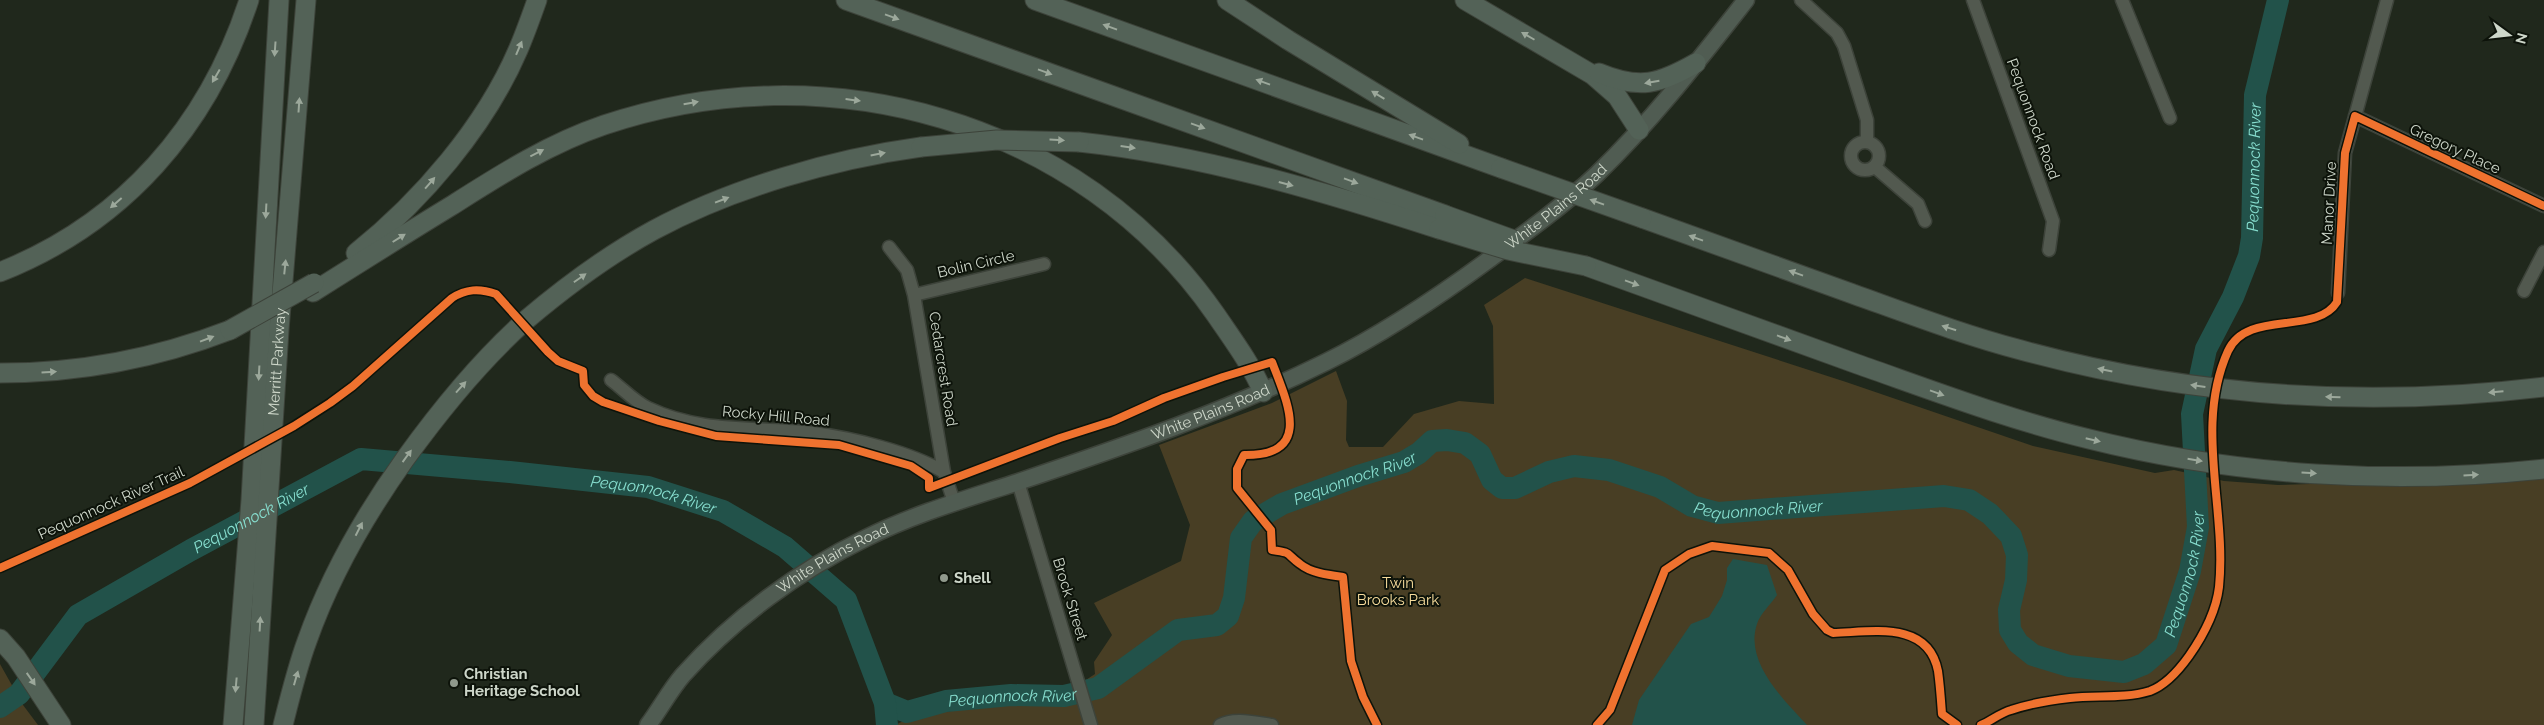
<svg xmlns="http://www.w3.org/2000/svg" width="2544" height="725" viewBox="0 0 2544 725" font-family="Raleway,sans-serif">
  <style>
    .green { fill: #483e24 }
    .water { fill: #22524a }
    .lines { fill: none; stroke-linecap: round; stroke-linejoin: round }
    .river { stroke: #22524a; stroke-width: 22 }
    .minor-casing { stroke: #3d433a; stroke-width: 15 }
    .major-casing { stroke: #3d433a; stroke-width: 19 }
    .highway-casing { stroke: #3d433a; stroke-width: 21 }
    .minor { stroke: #52594f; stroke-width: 12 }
    .major { stroke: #505c52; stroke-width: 16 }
    .highway { stroke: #536257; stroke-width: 19 }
    .highway-bridge-casing { stroke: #3d433a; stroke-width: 21; stroke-linecap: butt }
    .highway-bridge { stroke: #536257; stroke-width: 19 }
    .cycleway-casing { stroke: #0d130a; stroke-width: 11 }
    .cycleway { stroke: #ef722f; stroke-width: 8 }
    .oneway { fill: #9ca89b }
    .poi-dot { fill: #90998c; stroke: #0d130a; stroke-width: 2 }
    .labels { text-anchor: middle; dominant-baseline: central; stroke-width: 4; stroke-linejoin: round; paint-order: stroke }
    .street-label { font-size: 15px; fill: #cdd6c9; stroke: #0d130a }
    .poi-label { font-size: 15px; font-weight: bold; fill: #cdd6c9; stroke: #0d130a; text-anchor: start }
    .park-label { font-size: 15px; fill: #f7dc9c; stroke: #0d130a }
    .water-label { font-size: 16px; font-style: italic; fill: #87decf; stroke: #0d130a }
  </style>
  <rect width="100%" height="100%" fill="#20281c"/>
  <!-- green -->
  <path class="green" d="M 1525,278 L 1846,382 L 2033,446 L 2155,473 L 2174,470 L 2224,481 L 2278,485 L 2544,477 L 2544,725 L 895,725 L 912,717 L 978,707 L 1030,694 L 1072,689 L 1095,674 L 1094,662 L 1112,635 L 1094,603 L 1181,561 L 1190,525 L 1159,445 L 1272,403 L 1336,371 L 1347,401 L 1346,440 L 1349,447 L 1383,447 L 1414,414 L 1459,401 L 1494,404 L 1493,326 L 1484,305 Z
    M 0,664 L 23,705 L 38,725 L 0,725 Z"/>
  <!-- water -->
  <path class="water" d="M 1733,559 L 1767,565 L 1777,595 C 1771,604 1760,614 1757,624 C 1744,662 1784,700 1807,725 L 1632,725 L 1639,700 L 1691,624 L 1709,617 L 1722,596 L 1727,580 L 1727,568 Z"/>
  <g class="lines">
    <!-- river -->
    <g class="river">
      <path id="s1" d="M 885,703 L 907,712 L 946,701 L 1011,695 L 1064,696 L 1098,688 L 1178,630 L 1217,625 L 1228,616 L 1234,598 L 1241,538 L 1253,521 L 1282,504 L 1358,476 L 1404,462 L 1419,453 L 1432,441 L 1447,440 L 1465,443 L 1480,454 L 1492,480 L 1502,488 L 1515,488 L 1549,472 L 1574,466 L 1609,470 L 1660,487 L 1692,506 L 1718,513 L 1944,496 L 1969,500 L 1990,514 L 2011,536 L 2017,555 L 2016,580 L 2009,610 L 2010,630 L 2018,643 L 2033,655 L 2069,666 L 2124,672 L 2144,664 L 2166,645 L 2190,571 L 2198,527 L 2192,414 L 2206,349 L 2233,297 L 2249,256 L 2252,238 L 2255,95 L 2278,0"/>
      <path id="s2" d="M 0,707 L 19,694 L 78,615 L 191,550 L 361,459 L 510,472 L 648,487 L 723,511 L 785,547 L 846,600 L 885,703 L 887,725"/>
    </g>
    <!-- minor casing -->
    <g class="minor-casing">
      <path id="minor" d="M 1801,0 L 1837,33 L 1844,46 L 1867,120 L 1867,142
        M 1973,0 L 2053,221 L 2049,250
        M 2122,0 L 2170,118
        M 2355,116 L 2544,206
        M1851 156a14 14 0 1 1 28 0a14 14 0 1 1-28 0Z
        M 1875,167 L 1918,204 L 1925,221
        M 889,247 L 907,270 L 914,295 L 944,472 L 954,502
        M 2524,291 L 2544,252
        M 2338,293 L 2345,153 L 2387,0
        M 914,295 L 1044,264
        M 611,380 C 623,389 635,402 648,408 C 703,434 755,426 813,433 C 852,438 910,452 944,472
        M 1018,482 L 1091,725
        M 1220,725 C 1235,717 1256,723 1272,725"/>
    </g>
    <!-- major casing -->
    <g class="major-casing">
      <g id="major">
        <path id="s3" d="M 648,725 C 660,709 670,690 683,675 C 733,619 798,571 866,538 C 914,514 966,499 1018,482 C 1122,447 1227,411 1326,362 C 1385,333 1438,297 1491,258 C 1528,231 1564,205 1597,174 C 1652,121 1699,60 1746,0"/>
      </g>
    </g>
    <!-- highway casing -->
    <g class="highway-casing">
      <g id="highway">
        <path d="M 846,0 L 1445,215"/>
        <path d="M 1035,0 L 1501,168"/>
        <path d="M 1227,0 L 1288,40 L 1459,144"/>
        <path d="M 1465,0 L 1593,75 L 1617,96 L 1639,130"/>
        <path d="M 1599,73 C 1640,90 1659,84 1696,63"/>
        <path d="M 1079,142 C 1202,155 1322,191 1439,229"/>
        <path d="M 1642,218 C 1713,244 1783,269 1853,294 C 1909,314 1964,335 2021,350 C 2192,397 2369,408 2544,387"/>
        <path d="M 356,253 C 421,201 485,127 518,50 C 525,34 531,17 537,0"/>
        <path d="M 1586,266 C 1676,299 1767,331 1857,364 C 1934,391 2010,420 2089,439 C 2237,476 2393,485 2544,469"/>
        <path d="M 0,272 C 124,223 208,126 249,0"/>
        <path d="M 313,292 C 359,263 405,234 451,206 C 500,175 548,144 604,125 C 826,50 1081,120 1216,315 C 1233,340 1251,364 1263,392"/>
        <path d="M 0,373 C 80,373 155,359 230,330"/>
        <path d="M 0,639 L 16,657 L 61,725"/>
        <path d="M 233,725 L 251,500 L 279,0"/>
        <path id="s4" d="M 254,725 L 279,330 L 306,0"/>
        <path d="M 283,725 C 290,697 297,668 307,641 C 330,576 365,515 405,459 C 441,409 480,361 526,320 C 565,287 608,255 654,230 C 732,188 833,159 921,147"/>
      </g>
    </g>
    <!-- minor -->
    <use href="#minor" class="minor"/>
    <!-- major -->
    <use href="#major" class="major"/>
    <!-- highway -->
    <use href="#highway" class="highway"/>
    <!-- highway-bridge casing -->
    <g class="highway-bridge-casing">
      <path id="highway-bridge" d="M 921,147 L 997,140 L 1079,142
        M 1501,168 L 1642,218
        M 1445,215 L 1514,240
        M 1439,229 L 1508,250 L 1586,266
        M 230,330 L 314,283"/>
    </g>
    <!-- highway-bridge -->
    <use href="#highway-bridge" class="highway-bridge"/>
    <!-- cycleway casing -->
    <g class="cycleway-casing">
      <path id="cycleway" d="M 0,568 L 190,483 L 294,426 L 330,403 L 353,386 L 452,298 C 466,289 479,288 496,294 L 548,352 L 558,361 L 583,371 L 584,385 L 593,396 L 603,402 L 659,421 L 716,436 L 839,445 L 911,466 L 929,478 L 929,488 L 1060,438 L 1113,421 L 1164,398 L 1223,377 L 1272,362 C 1287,402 1314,456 1244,455 L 1237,469 L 1237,488 L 1271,530 L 1272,550 C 1293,553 1285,553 1300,564 C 1311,573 1328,575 1343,577 L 1351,661 L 1363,697 L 1377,725
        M 1597,725 L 1610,710 L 1665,570 L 1689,554 L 1712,546 L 1769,553 L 1788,570 L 1813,614 L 1827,630 L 1833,633 C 1872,632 1928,620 1938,671 C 1940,685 1941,700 1942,714 L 1957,725
        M 1981,725 C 1991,721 2000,713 2011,710 C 2029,704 2052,700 2070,698 C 2097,695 2124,699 2150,691 C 2166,685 2179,670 2189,656 C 2203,636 2216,612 2219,587 C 2227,509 2194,426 2228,351 C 2247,309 2316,336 2337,302 L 2345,153 L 2355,116 L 2544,206"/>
    </g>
    <!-- cycleway -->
    <use href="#cycleway" class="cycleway"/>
  </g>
  <!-- one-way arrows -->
  <defs><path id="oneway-solid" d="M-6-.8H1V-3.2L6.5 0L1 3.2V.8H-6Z" transform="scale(1.25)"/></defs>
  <g class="oneway">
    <use href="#oneway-solid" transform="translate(892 17) rotate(20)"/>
    <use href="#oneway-solid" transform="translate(1110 27) rotate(-160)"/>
    <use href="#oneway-solid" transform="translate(1528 36) rotate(-150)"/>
    <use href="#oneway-solid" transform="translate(519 48) rotate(-67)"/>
    <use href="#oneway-solid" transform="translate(275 49) rotate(94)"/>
    <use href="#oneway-solid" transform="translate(1045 72) rotate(20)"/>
    <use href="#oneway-solid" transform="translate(216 76) rotate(120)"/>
    <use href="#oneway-solid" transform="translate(1263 82) rotate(-160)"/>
    <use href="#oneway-solid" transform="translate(1652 82) rotate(170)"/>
    <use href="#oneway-solid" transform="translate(1378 95) rotate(-149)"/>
    <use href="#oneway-solid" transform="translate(853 100) rotate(7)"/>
    <use href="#oneway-solid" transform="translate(691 103) rotate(-10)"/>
    <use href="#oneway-solid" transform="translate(299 105) rotate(-86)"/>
    <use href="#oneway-solid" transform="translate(1198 126) rotate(20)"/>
    <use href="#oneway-solid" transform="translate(1416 137) rotate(-160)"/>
    <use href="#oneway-solid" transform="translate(1057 140) rotate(3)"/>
    <use href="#oneway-solid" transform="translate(1128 147) rotate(8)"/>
    <use href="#oneway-solid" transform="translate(537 153) rotate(-27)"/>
    <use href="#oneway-solid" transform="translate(878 154) rotate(-11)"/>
    <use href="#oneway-solid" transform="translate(1351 181) rotate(20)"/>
    <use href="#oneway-solid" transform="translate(430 183) rotate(-49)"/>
    <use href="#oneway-solid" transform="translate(1286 184) rotate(15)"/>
    <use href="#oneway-solid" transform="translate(722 200) rotate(-21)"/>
    <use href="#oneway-solid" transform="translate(1597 202) rotate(-160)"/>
    <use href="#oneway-solid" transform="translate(116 203) rotate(139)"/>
    <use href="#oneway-solid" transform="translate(266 211) rotate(93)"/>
    <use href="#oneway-solid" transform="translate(399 238) rotate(-32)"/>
    <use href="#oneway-solid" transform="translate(1696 238) rotate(-160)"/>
    <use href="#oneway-solid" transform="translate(285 267) rotate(-84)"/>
    <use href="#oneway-solid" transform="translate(1796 273) rotate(-160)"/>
    <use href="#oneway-solid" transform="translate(580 278) rotate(-35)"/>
    <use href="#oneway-solid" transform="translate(1632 283) rotate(20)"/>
    <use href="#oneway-solid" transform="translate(1949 328) rotate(-162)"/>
    <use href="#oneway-solid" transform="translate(1784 338) rotate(20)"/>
    <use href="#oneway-solid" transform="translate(207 339) rotate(-21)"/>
    <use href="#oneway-solid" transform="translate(2105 370) rotate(-168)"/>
    <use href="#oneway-solid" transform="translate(49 372) rotate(-4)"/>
    <use href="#oneway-solid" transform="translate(259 373) rotate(93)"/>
    <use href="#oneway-solid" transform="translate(2198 386) rotate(-172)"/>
    <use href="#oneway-solid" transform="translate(461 387) rotate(-48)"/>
    <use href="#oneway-solid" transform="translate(2496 392) rotate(175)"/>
    <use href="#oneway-solid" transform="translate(1937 393) rotate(20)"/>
    <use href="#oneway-solid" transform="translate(2333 397) rotate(-178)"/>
    <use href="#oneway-solid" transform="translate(2093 440) rotate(13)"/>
    <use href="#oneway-solid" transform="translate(407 456) rotate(-54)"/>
    <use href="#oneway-solid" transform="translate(2195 460) rotate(9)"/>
    <use href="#oneway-solid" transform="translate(2309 473) rotate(4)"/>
    <use href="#oneway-solid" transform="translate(2471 475) rotate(-3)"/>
    <use href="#oneway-solid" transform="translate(359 529) rotate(-63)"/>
    <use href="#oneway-solid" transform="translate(260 624) rotate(-87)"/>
    <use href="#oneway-solid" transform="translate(296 678) rotate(-74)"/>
    <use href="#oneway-solid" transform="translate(31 679) rotate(55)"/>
    <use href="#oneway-solid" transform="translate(236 685) rotate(95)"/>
  </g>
  <!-- markers -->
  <g class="poi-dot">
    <circle cx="944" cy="578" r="5"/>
    <circle cx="454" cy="683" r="5"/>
  </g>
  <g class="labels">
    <!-- street labels -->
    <g class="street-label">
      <text transform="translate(2033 119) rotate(70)">Pequonnock Road</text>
      <text transform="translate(2455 149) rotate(25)">Gregory Place</text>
      <text transform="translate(2329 203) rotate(-87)">Manor Drive</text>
      <text stroke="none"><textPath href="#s3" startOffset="1062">White Plains Road</textPath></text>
      <text transform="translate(976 264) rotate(-13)">Bolin Circle</text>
      <text stroke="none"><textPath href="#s4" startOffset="364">Merritt Parkway</textPath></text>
      <text transform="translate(943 369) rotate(81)">Cedarcrest Road</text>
      <text stroke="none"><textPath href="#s3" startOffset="658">White Plains Road</textPath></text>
      <text transform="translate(776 416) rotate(5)">Rocky Hill Road</text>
      <text transform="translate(111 503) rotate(-24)">Pequonnock River Trail</text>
      <text stroke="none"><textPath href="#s3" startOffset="252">White Plains Road</textPath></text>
      <text transform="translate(1070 599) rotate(73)">Brock Street</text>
    </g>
    <!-- poi labels -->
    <g class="poi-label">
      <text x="954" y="578">Shell</text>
      <text x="464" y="674">Christian<tspan x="464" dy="17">Heritage School</tspan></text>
    </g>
    <!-- park labels -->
    <g class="park-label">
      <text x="1398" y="583">Twin<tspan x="1398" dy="17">Brooks Park</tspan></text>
    </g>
    <!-- water labels -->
    <g class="water-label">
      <text stroke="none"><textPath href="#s1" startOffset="2066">Pequonnock River</textPath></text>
      <text stroke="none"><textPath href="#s1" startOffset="581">Pequonnock River</textPath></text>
      <text stroke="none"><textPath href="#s2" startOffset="740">Pequonnock River</textPath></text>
      <text stroke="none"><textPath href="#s1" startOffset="1031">Pequonnock River</textPath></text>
      <text stroke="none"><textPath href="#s2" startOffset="320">Pequonnock River</textPath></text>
      <text stroke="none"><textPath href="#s1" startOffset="1646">Pequonnock River</textPath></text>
      <text stroke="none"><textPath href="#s1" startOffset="131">Pequonnock River</textPath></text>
    </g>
  </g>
  <!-- north arrow -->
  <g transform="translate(2509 35) rotate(105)" stroke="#0d130a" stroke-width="4" paint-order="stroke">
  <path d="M0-4L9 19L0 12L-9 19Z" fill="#cdd6c9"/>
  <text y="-8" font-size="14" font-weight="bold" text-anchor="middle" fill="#cdd6c9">N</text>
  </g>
</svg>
